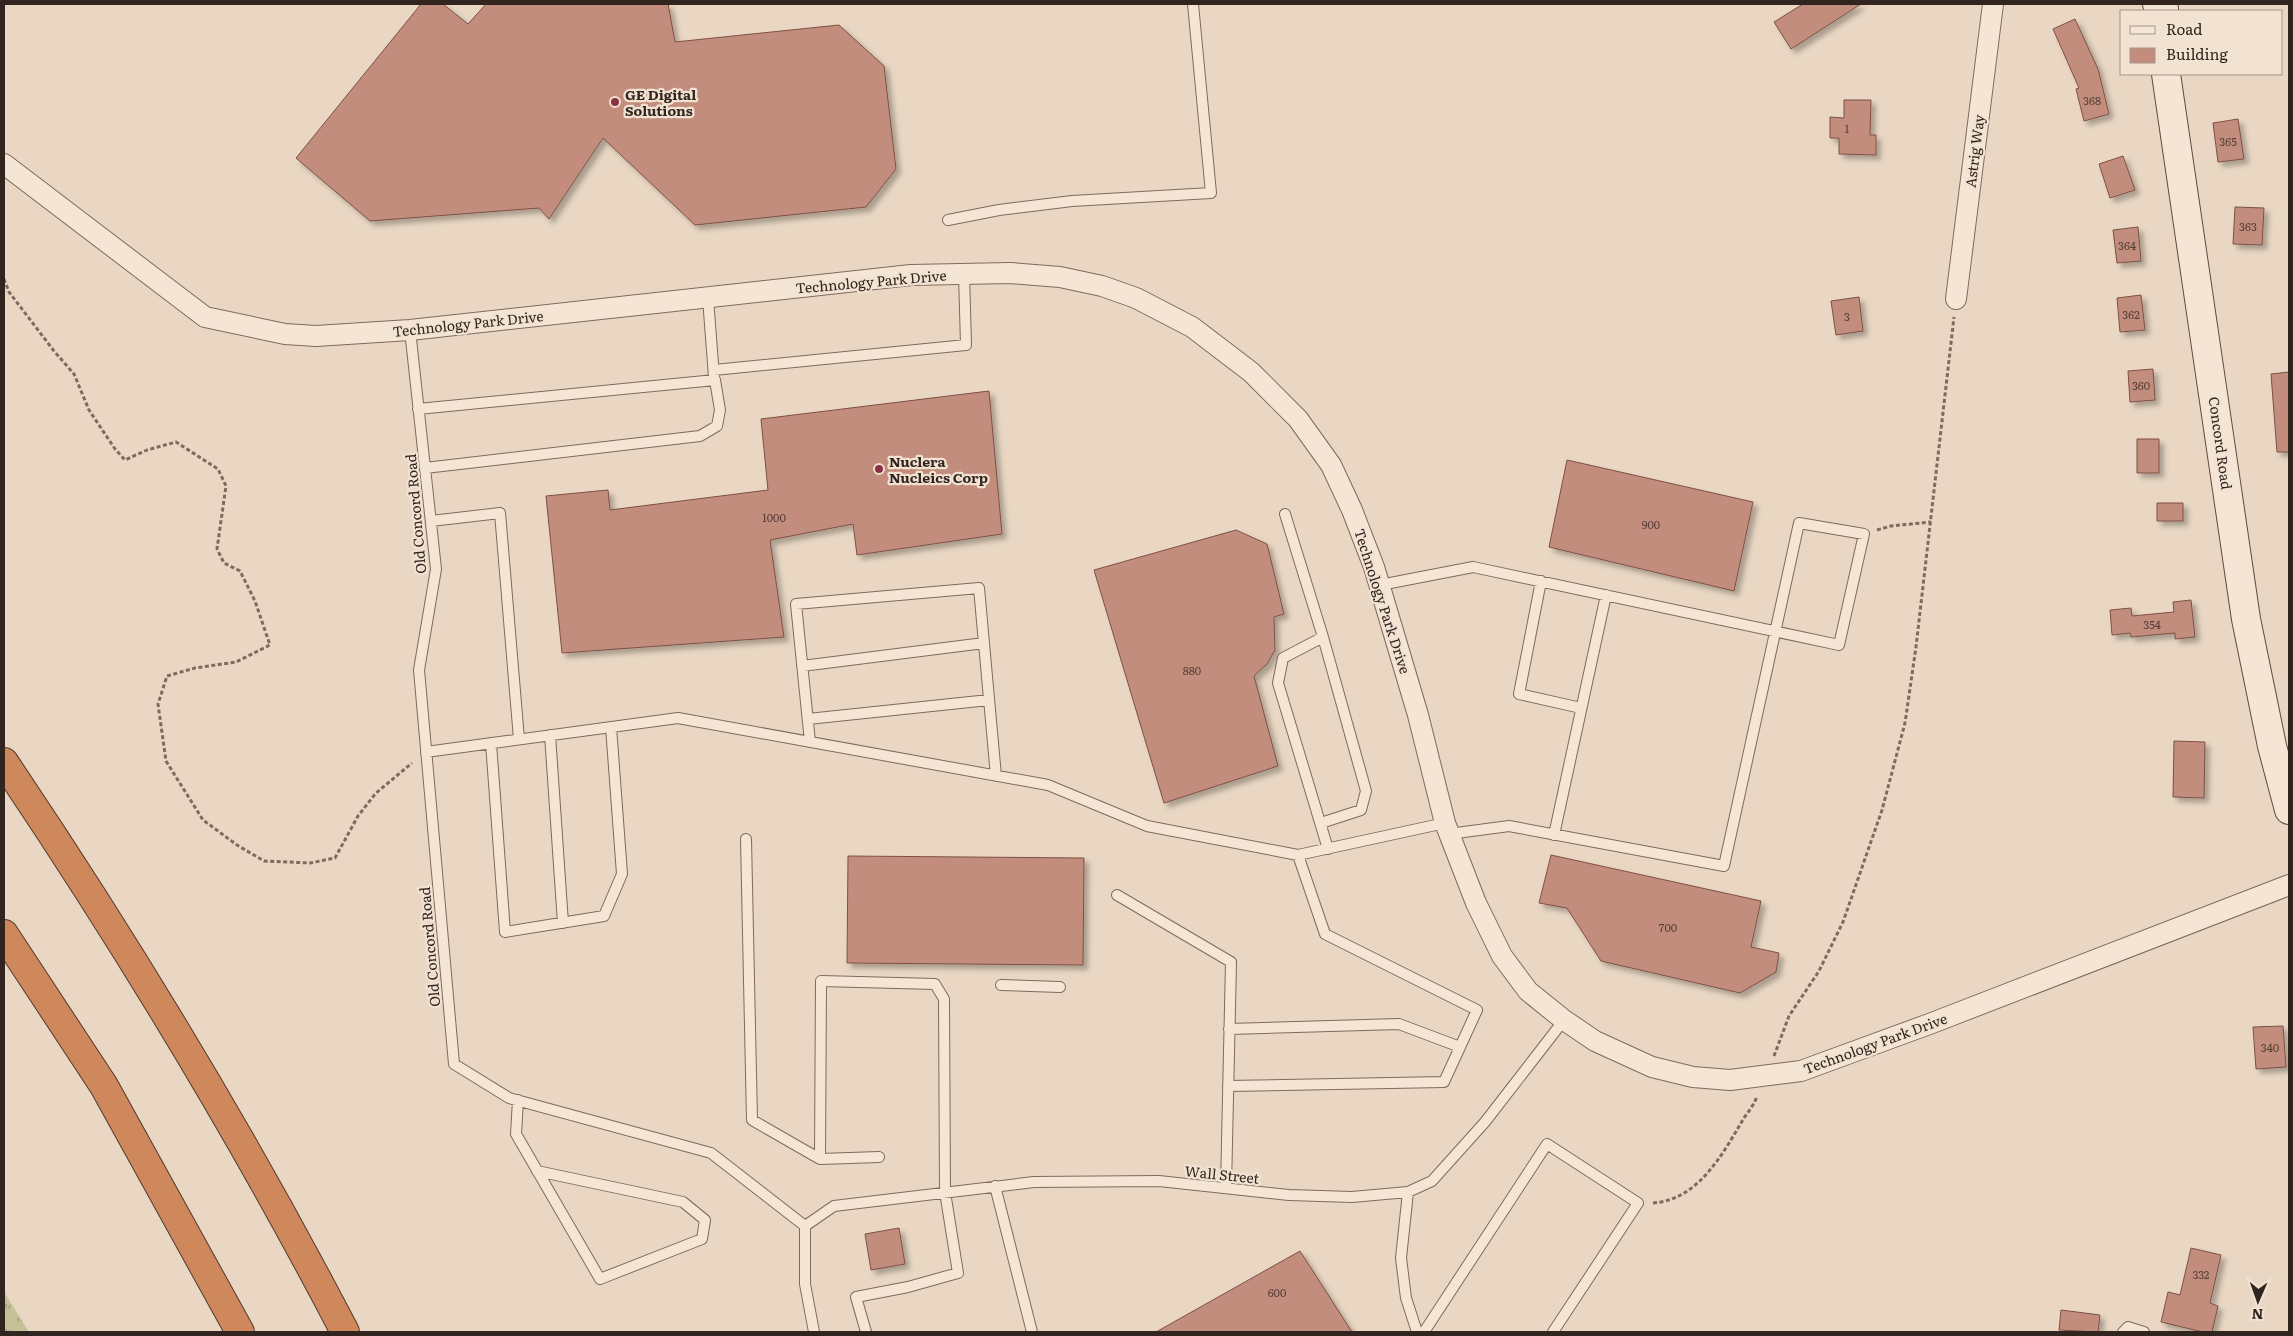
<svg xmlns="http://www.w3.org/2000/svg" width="2293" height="1336" viewBox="0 0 2293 1336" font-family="Literata,serif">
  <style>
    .park { fill: url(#park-tufts) }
    .building { fill: #c38d7d; stroke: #7d5044; filter: url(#shadow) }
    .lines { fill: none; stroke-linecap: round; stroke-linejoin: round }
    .lane-casing { stroke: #81695c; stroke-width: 12 }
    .street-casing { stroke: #81695c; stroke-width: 22 }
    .secondary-casing { stroke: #634a3f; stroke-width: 30 }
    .highway-casing { stroke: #4f3930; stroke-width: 30 }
    .path { stroke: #81695c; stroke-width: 3; stroke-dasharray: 4 2.5; stroke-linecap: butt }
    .lane { stroke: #f4e5d5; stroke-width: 10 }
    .street { stroke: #f4e5d5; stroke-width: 20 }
    .secondary { stroke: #f4e5d5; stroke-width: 28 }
    .highway { stroke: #cf885c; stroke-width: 28 }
    .poi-dot { fill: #893243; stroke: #f1e2d2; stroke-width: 2 }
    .labels { text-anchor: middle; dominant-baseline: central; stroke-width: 4.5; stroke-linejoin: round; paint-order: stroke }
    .number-label { font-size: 11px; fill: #563e36 }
    .poi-label { font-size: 14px; font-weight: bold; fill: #32241e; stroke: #f1e2d2; text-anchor: start }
    .street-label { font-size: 14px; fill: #32241e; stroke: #f1e2d2 }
  </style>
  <defs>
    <pattern id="park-tufts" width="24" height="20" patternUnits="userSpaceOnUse" patternTransform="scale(1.25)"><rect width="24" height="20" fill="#c5c298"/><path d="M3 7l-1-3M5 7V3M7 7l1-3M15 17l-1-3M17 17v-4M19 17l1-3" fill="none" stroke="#a19d7b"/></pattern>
    <filter id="shadow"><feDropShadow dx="4.5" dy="4.5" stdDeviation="2.5" flood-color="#0004"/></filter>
  </defs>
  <rect width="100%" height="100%" fill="#e9d7c3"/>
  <!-- park -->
  <path class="park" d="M 4,1292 L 29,1332 L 4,1332 Z"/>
  <!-- building -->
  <path class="building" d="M 421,4 L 443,4 L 468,24 L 486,4 L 668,4 L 675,42 L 839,25 L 884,66 L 896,169 L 866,207 L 695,225 L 603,138 L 549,219 L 539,208 L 370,221 L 296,158 Z
    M 1803,4 L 1861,4 L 1791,49 L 1774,22 Z
    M 2075,19 L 2098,69 L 2109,114 L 2084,121 L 2076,89 L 2079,88 L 2053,29 Z
    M 1844,100 L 1871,100 L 1870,135 L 1876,135 L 1876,155 L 1839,154 L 1839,138 L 1830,138 L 1830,117 L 1844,118 Z
    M 2238,119 L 2244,159 L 2218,162 L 2213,123 Z
    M 2123,156 L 2135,190 L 2110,198 L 2099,164 Z
    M 2235,207 L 2264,208 L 2262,245 L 2233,244 Z
    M 2138,227 L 2141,261 L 2117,263 L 2113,230 Z
    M 2141,295 L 2145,330 L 2120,332 L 2117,298 Z
    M 1859,297 L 1863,331 L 1836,335 L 1831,301 Z
    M 2153,369 L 2155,400 L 2130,402 L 2128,371 Z
    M 2289,372 L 2289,452 L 2277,452 L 2271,374 Z
    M 989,391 L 1002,534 L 857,555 L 853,524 L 770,540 L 784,637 L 562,653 L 546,496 L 608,490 L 610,510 L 768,490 L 761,419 Z
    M 2137,439 L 2159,439 L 2159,473 L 2137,473 Z
    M 1567,460 L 1753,502 L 1734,591 L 1549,547 Z
    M 2157,503 L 2183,503 L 2183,521 L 2157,521 Z
    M 1236,530 L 1267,544 L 1284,614 L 1274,617 L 1275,650 L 1267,664 L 1254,676 L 1278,766 L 1164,803 L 1094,570 Z
    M 2191,600 L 2195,637 L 2175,639 L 2175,633 L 2131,637 L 2130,633 L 2112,635 L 2110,610 L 2131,608 L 2132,616 L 2174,612 L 2173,602 Z
    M 2174,741 L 2205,742 L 2204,798 L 2173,797 Z
    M 1551,855 L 1761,901 L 1751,947 L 1779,953 L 1776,972 L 1740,993 L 1601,961 L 1567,908 L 1539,903 Z
    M 848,856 L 1084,858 L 1083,965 L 847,963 Z
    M 2283,1026 L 2286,1067 L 2256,1069 L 2253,1027 Z
    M 899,1228 L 905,1264 L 871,1270 L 865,1234 Z
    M 2191,1248 L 2221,1255 L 2210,1303 L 2218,1306 L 2212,1332 L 2203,1332 L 2161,1322 L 2168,1292 L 2180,1295 Z
    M 1300,1251 L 1352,1332 L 1156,1332 Z
    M 2061,1310 L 2100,1315 L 2098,1332 L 2059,1330 Z"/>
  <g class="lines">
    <!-- lane casing -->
    <g class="lane-casing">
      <path id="lane" d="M 948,220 L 999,210 L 1072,201 L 1211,193 L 1193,4
        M 708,298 L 714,377
        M 410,330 L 436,569 L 419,670 L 454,1064 L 509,1098 L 711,1153 L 805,1226
        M 714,370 L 966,345 L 964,274
        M 418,409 L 715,380 L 720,410 L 717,426 L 700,436 L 425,468
        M 1285,514 L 1323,637 L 1283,658 L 1278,683 L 1328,849
        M 431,521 L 500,513 L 519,739
        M 1541,581 L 1519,694 L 1581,708
        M 1380,585 L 1473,567 L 1839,645 L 1864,534 L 1799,523 L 1724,866 L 1509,826 L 1449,834
        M 802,666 L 984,643
        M 808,719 L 989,700
        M 550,735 L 563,923
        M 810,742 L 796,604 L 979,588 L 996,776
        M 491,743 L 505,932 L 604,916 L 622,874 L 611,727
        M 426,752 L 678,718 L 1048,785 L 1147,826 L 1298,855 L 1445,823
        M 1321,823 L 1361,810 L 1366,791 L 1323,637
        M 1554,835 L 1606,595
        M 746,839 L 752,1120 L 820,1159
        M 1117,895 L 1231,962 L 1226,1188
        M 1001,985 L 1060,987
        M 1229,1029 L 1399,1024 L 1460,1047
        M 1228,1086 L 1444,1082 L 1477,1010 L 1325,934 L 1298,855
        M 518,1100 L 516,1134 L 600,1279 L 702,1239 L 705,1220 L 683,1202 L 537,1171
        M 995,1186 L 1032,1332
        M 1408,1192 L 1401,1258 L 1406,1298 L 1417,1332
        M 805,1226 L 834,1206 L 1034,1182 L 1159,1181 L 1289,1195 L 1352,1197 L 1408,1192 L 1432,1181 L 1485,1122 L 1564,1020
        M 805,1226 L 805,1284 L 814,1332
        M 866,1332 L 856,1297 L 908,1287 L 958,1273 L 945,1192 L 944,999 L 935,984 L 821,981 L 820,1159 L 879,1157
        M 1424,1332 L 1547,1144 L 1638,1203 L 1553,1332
        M 2123,1332 L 2128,1327 L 2144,1332"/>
    </g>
    <!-- street casing -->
    <g class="street-casing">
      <path id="street" d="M 4,164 L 205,317 L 285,334 L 316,336 L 410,330 L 911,275 L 1010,273 L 1060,277 L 1102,286 L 1136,298 L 1192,327 L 1251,372 L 1298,419 L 1331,465 L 1352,510 L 1374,567 L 1418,715 L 1445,823 L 1476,903 L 1502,956 L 1528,991 L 1564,1020 L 1595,1041 L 1652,1067 L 1693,1077 L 1730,1080 L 1801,1071 L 1932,1023 L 2289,885
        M 1956,299 L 1993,4"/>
    </g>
    <!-- secondary casing -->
    <g class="secondary-casing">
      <path id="secondary" d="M 2157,4 L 2164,9
        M 2166,74 L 2246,619 L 2272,746 L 2289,810"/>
    </g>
    <!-- highway casing -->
    <g class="highway-casing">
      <path id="highway" d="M 4,762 C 128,946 243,1136 345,1332
        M 4,934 L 104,1086 L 240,1332"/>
    </g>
    <!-- path -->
    <path class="path" d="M 4,279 L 9,292 L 54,351 L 74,374 L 89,410 L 115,449 L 125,460 L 147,450 L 176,442 L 218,469 L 226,486 L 217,549 L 224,563 L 240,571 L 255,601 L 270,645 L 236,662 L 195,668 L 167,676 L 158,704 L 166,761 L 203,820 L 237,845 L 264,861 L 310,863 L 335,858 L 358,816 L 376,793 L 412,763
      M 1877,530 L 1891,526 L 1931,522
      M 1774,1056 L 1789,1016 L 1819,971 L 1843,922 L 1882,810 L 1905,723 L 1916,647 L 1954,317
      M 1653,1203 C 1697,1200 1721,1157 1741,1123 C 1746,1114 1754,1106 1757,1096"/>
    <!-- lane -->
    <use href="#lane" class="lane"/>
    <!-- street -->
    <use href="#street" class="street"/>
    <!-- secondary -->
    <use href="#secondary" class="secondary"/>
    <!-- highway -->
    <use href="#highway" class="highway"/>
  </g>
  <!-- markers -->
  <g class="poi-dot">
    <circle cx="615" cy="102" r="5"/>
    <circle cx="879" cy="469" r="5"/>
  </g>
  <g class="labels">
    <!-- number labels -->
    <g class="number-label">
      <text x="2092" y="100">368</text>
      <text x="1847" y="128">1</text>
      <text x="2228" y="141">365</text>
      <text x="2248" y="226">363</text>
      <text x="2127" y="245">364</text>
      <text x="2131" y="314">362</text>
      <text x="1847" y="316">3</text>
      <text x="2141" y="385">360</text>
      <text x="774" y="517">1000</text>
      <text x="1651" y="524">900</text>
      <text x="2152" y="624">354</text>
      <text x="1192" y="670">880</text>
      <text x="1668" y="927">700</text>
      <text x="2270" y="1047">340</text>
      <text x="2201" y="1274">332</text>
      <text x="1277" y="1292">600</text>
    </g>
    <!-- poi labels -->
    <g class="poi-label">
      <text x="625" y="94">GE Digital<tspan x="625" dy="16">Solutions</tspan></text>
      <text x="889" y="461">Nuclera<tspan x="889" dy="16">Nucleics Corp</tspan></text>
    </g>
    <!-- street labels -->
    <g class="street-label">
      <text transform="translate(1974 151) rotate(-83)">Astrig Way</text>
      <text transform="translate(871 281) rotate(-5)">Technology Park Drive</text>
      <text transform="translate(468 323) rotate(-6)">Technology Park Drive</text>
      <text transform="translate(2221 443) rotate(82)">Concord Road</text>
      <text transform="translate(415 514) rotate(-95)">Old Concord Road</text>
      <text transform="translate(1383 601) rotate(72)">Technology Park Drive</text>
      <text transform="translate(429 947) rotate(-95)">Old Concord Road</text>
      <text transform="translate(1875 1043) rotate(-20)">Technology Park Drive</text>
      <text transform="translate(1222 1174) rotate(6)">Wall Street</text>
    </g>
  </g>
  <!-- border -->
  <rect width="2293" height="1336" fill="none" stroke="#32241e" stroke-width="10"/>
  <!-- legend -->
  <rect x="2120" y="10" width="162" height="65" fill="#f1e2d2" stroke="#a5968a"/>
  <rect x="2130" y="26" width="25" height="8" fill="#f4e5d5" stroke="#a5968a"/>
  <text x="2166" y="35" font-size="15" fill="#32241e">Road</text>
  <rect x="2130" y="48" width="25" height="15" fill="#c38d7d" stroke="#a5968a"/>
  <text x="2166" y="60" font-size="15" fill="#32241e">Building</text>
  <!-- north arrow -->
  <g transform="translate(2258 1301) rotate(182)" stroke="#f1e2d2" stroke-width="4" paint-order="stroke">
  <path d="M0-4L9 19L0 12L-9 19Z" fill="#32241e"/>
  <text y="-8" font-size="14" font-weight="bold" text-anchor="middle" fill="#32241e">N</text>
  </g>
</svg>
